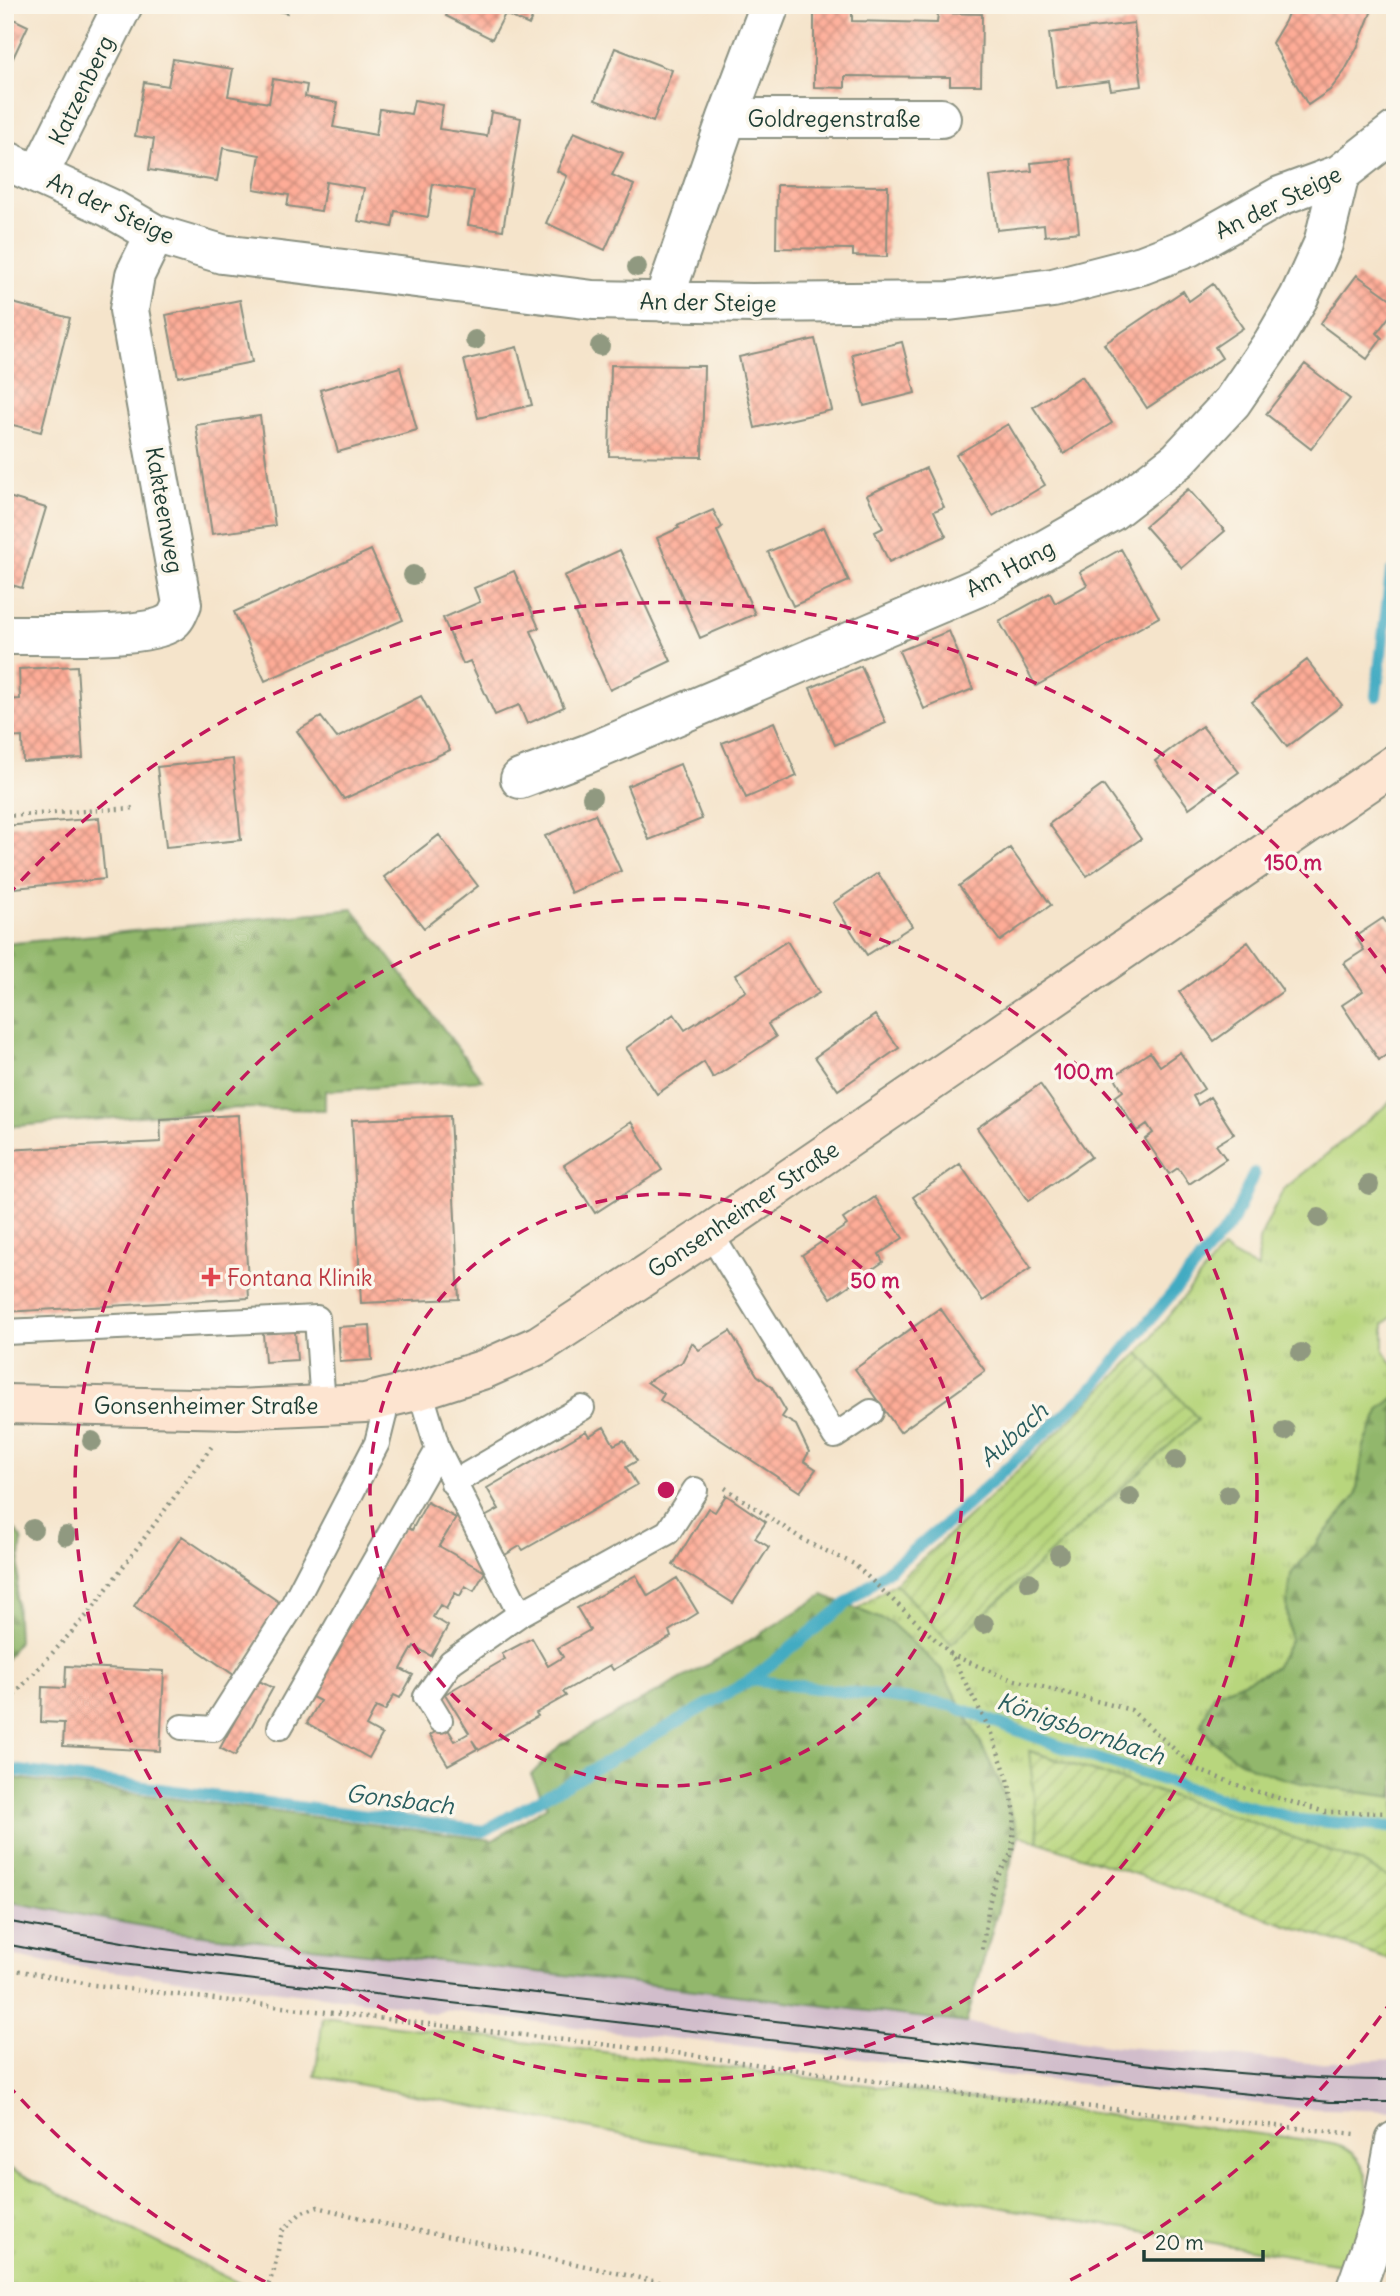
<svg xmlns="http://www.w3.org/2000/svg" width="1400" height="2296" viewBox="0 0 1400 2296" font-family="Delius,sans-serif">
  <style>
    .industrial { fill: #d1bdcb }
    .grass { fill: url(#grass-tufts); stroke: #6c8a58; stroke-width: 2 }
    .forest { fill: url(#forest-firs); stroke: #587a50; stroke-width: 2 }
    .garden { fill: url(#garden-furrows); stroke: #6c8a58; stroke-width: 2 }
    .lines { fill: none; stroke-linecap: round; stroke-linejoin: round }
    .stream { stroke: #43abc2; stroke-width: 12 }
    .building { fill: url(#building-cross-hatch) }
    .service-casing { stroke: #8a9080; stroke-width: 28 }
    .minor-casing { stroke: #8a9080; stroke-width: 42 }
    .secondary-casing { stroke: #8a9080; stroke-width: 42 }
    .path { stroke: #8a9080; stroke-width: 4.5; stroke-dasharray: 2 5; stroke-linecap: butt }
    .service { stroke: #fff; stroke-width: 24 }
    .minor { stroke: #fff; stroke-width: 38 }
    .secondary { stroke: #fde4d0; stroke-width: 38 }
    .tram { stroke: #1f3d34; stroke-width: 2 }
    .tree { fill: #909980 }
    .ring { fill: none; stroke: #c2185b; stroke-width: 3.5; stroke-dasharray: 12 9 }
    .health-dot { fill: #e0444e; stroke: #fbf7ec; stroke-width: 2.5 }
    .labels { text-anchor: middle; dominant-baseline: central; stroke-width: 7; stroke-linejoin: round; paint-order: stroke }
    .street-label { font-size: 23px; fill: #1f3d34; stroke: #fbf7ec }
    .health-label { font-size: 23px; fill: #be3a42; stroke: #fbf7ec; text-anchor: start }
    .water-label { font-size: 24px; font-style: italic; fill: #2a5e5f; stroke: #fbf7ec }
    .centre { fill: #c2185b; stroke: #fbf7ec; stroke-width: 3.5 }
    .ring-label { font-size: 21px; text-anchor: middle; font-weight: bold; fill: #c2185b; stroke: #fbf7ec; stroke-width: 7; stroke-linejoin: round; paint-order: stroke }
  </style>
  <defs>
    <pattern id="grass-tufts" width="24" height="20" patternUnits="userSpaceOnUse" patternTransform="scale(1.75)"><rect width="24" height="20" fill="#b8d67d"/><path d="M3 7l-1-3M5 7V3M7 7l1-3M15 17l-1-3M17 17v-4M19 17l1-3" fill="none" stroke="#95af67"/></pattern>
    <pattern id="forest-firs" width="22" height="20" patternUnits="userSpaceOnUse" patternTransform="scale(1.75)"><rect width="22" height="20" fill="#92b76c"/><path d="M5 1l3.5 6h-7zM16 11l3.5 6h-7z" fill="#77965a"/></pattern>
    <pattern id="garden-furrows" width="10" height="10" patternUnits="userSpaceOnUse" patternTransform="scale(1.75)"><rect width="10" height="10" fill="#b8d67d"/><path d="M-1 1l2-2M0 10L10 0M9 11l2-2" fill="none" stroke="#95af67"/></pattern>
    <pattern id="building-cross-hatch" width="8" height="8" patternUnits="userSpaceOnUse" patternTransform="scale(1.75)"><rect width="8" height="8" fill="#feac97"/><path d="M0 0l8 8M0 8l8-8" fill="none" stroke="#cd8d7c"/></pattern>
  </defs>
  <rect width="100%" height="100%" fill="#fbf7ec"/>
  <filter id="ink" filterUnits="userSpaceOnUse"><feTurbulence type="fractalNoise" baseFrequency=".0143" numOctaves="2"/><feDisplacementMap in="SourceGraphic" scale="14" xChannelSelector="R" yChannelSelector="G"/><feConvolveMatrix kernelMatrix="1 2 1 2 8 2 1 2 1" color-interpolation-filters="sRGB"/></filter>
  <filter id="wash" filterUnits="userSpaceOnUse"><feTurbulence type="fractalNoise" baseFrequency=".00686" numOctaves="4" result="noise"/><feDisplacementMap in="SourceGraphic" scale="28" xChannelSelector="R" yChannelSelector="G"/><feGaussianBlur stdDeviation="1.57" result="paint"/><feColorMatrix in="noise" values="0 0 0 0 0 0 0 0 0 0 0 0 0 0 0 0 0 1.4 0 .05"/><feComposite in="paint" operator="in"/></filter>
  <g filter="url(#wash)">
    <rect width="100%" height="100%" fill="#f5e4cb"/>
    <!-- industrial -->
    <path class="industrial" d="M 5,1901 L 176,1932 L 646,1984 L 966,2023 L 1114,2046 L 1309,2063 L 1395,2059 L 1395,2111 L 1297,2108 L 590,2029 L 445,2010 L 434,2014 L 424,2012 L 417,2007 L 67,1966 L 5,1954 Z"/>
    <!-- grass -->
    <path class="grass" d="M 1395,1098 L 1395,1314 L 1384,1324 L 1384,1351 L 1395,1368 L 1395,1397 L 1380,1410 L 1364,1446 L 1356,1496 L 1318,1541 L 1287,1608 L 1290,1641 L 1275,1668 L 1213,1695 L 1201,1726 L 1212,1741 L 1241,1760 L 1345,1790 L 1395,1797 L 1395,1881 L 1362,1863 L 1243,1819 L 1030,1751 L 1039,1842 L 1019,1835 L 999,1782 L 981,1744 L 941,1669 L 891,1623 L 857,1609 L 895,1583 L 952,1643 L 1198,1419 L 1139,1353 L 1222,1249 L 1258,1269 L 1259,1240 L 1283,1190 Z
      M 323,2017 L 1315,2141 C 1323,2143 1334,2143 1342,2147 C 1387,2167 1361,2231 1353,2266 L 1015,2210 L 315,2076 Z
      M 5,2166 L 254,2291 L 5,2291 Z"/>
    <!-- forest -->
    <path class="forest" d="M 353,909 L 482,1080 L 325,1091 L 325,1110 L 238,1108 L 5,1127 L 5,944 Z
      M 1395,1397 L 1395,1797 C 1330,1788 1241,1784 1201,1726 L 1213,1695 L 1275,1668 L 1290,1641 L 1287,1608 L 1291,1574 L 1356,1496 L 1364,1446 L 1380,1409 Z
      M 5,1518 L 22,1538 L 16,1598 L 18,1641 L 5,1661 Z
      M 823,1595 L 891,1623 L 941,1669 L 981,1744 L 999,1782 L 1019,1835 L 966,2023 L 646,1984 L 176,1932 L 5,1901 L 5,1777 L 493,1840 L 547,1806 L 531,1775 L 561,1744 L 731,1652 Z"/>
    <!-- garden -->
    <path class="garden" d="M 1139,1353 L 1198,1419 L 951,1644 L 895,1583 L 985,1502 Z
      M 1029,1751 L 1243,1819 L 1362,1863 L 1395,1881 L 1395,1961 L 1039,1842 Z"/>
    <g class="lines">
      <!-- stream -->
      <path class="stream" d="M 1376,696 L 1391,572 L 1395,569
        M 751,1680 L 950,1705 L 1067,1749 L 1225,1800 L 1301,1820 L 1395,1827
        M 5,1769 L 484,1831 L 751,1680 L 946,1524 L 1091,1390 L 1233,1221 L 1254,1173"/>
    </g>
    <g id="blocks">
      <!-- building -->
      <path class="building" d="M 253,5 L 289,5 L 287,13 Z
        M 451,5 L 538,5 L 529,25 L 505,14 L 492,39 L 446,16 Z
        M 1291,5 L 1374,5 L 1357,48 L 1344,72 L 1330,90 L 1308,105 L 1272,43 L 1285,21 Z
        M 814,7 L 852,8 L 852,21 L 937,23 L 938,13 L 982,14 L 981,85 L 950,85 L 950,77 L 845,76 L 845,88 L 814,87 Z
        M 5,15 L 28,26 L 5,75 Z
        M 1134,23 L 1142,86 L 1111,90 L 1109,81 L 1056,88 L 1049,33 Z
        M 615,48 L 672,70 L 653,122 L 595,100 Z
        M 173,59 L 233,69 L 228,96 L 269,103 L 273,79 L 307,85 L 305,97 L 338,103 L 333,127 L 376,135 L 380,109 L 411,114 L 414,100 L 443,105 L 439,129 L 487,136 L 491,112 L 521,118 L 503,230 L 468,225 L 474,191 L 433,184 L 428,217 L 395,211 L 392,227 L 358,221 L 364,188 L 326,182 L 321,211 L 287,206 L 289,195 L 254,189 L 260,155 L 223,148 L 217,181 L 149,170 L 154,139 L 135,136 L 144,82 L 168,86 Z
        M 574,132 L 623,153 L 612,175 L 634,185 L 605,250 L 546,223 L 567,176 L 557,171 Z
        M 1071,159 L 1079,232 L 1045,236 L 1044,225 L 997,230 L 990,176 L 1032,171 L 1031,163 Z
        M 777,185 L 888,186 L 887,257 L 853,256 L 853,249 L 776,248 Z
        M 1357,275 L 1395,302 L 1395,309 L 1377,333 L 1382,338 L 1367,359 L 1320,324 Z
        M 1213,284 L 1243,328 L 1215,347 L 1222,358 L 1147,408 L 1104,344 L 1183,291 L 1189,301 Z
        M 240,300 L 252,362 L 178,377 L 166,315 Z
        M 5,301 L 70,318 L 41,432 L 5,423 Z
        M 815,339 L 832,410 L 755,428 L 739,357 Z
        M 902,342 L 915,393 L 864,406 L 852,354 Z
        M 517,347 L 532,405 L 478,418 L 464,360 Z
        M 1305,364 L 1350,399 L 1311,449 L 1266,414 Z
        M 611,365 L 704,366 L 702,457 L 609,456 Z
        M 400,367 L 417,430 L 338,452 L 320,390 Z
        M 1082,376 L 1112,423 L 1064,454 L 1033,407 Z
        M 260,416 L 275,526 L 212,534 L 196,425 Z
        M 1008,424 L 1045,485 L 993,516 L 956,455 Z
        M 926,468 L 944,507 L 934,511 L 946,536 L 889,562 L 875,532 L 883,528 L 867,495 Z
        M 1188,489 L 1225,531 L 1182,568 L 1145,526 Z
        M 5,496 L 46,508 L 22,588 L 5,583 Z
        M 713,510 L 722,527 L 717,531 L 755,614 L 700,638 L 657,538 L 679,528 L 677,526 Z
        M 824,527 L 849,581 L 793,606 L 768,552 Z
        M 1121,549 L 1159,617 L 1036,686 L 999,621 L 1050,593 L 1055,603 L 1087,585 L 1080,572 Z
        M 371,550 L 403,620 L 265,681 L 234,612 Z
        M 620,550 L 671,661 L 610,690 L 575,613 L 580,611 L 564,576 Z
        M 514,571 L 539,628 L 531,631 L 564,707 L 527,724 L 519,705 L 495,715 L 470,661 L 463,664 L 443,618 L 480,602 L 474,588 Z
        M 949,631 L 973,689 L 924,709 L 899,651 Z
        M 1307,660 L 1342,705 L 1287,747 L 1252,702 Z
        M 77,666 L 83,758 L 23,762 L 22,737 L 5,738 L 5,700 L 20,699 L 19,669 Z
        M 861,666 L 886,723 L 835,745 L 810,688 Z
        M 421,696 L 450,750 L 344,799 L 297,731 L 321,717 L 337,738 Z
        M 774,722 L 797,776 L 746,798 L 722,743 Z
        M 1202,726 L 1239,772 L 1189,808 L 1155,761 Z
        M 233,759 L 241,840 L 166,847 L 157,767 Z
        M 680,764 L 702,819 L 649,840 L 627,786 Z
        M 1103,785 L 1141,839 L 1087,876 L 1049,824 Z
        M 595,814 L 621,871 L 571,893 L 545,836 Z
        M 99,818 L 105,879 L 5,889 L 5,826 Z
        M 439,835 L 478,886 L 424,928 L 384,877 Z
        M 1010,848 L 1051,905 L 1000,941 L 959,886 Z
        M 878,873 L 912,926 L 867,955 L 833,903 Z
        M 1383,918 L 1395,935 L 1395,1049 L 1379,1060 L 1342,1005 L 1363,991 L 1344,963 L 1364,950 L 1356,936 Z
        M 787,941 L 819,993 L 768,1024 L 776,1037 L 713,1078 L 704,1062 L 657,1094 L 626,1048 L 674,1014 L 685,1030 L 746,991 L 735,975 Z
        M 1248,942 L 1283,991 L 1214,1041 L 1179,992 Z
        M 875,1015 L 899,1048 L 838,1090 L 815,1057 Z
        M 1150,1052 L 1160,1066 L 1180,1052 L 1204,1089 L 1193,1096 L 1198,1105 L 1210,1097 L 1234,1134 L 1216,1145 L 1226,1159 L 1189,1184 L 1178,1168 L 1169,1174 L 1145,1139 L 1153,1133 L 1147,1124 L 1137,1131 L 1115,1097 L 1123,1091 L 1114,1076 Z
        M 1040,1084 L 1091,1157 L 1028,1201 L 977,1128 Z
        M 238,1115 L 249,1298 L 5,1312 L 5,1150 L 161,1142 L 160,1119 Z
        M 450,1116 L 459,1299 L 361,1303 L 352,1120 Z
        M 631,1122 L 662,1170 L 595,1213 L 564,1165 Z
        M 960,1164 L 1031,1268 L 983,1301 L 913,1197 Z
        M 875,1197 L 903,1238 L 879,1254 L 883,1262 L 831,1298 L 802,1255 L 847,1225 L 843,1219 Z
        M 940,1308 L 985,1371 L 900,1432 L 855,1369 Z
        M 370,1325 L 372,1360 L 340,1362 L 338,1327 Z
        M 295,1331 L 297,1360 L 265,1362 L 263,1333 Z
        M 730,1331 L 757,1375 L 772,1387 L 786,1411 L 782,1417 L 796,1425 L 809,1452 L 804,1461 L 816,1469 L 800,1492 L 660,1400 L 664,1394 L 647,1382 L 682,1362 L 692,1343 L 699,1350 Z
        M 604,1427 L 614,1445 L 624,1440 L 637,1461 L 626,1467 L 637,1485 L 523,1550 L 520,1546 L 505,1555 L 483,1518 L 499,1509 L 487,1488 L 586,1431 L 589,1436 Z
        M 726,1495 L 766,1522 L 755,1538 L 769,1547 L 733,1603 L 673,1565 L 708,1508 L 715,1512 Z
        M 427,1502 L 456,1518 L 439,1546 L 485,1572 L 474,1591 L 465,1586 L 460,1596 L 455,1593 L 446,1609 L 440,1605 L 433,1617 L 448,1626 L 431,1656 L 414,1646 L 401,1669 L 413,1675 L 400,1698 L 394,1695 L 385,1711 L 376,1707 L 366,1726 L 382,1735 L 369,1758 L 307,1723 L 320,1701 L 308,1695 L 404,1526 L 412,1530 Z
        M 182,1536 L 282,1604 L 234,1675 L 134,1606 Z
        M 636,1575 L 648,1596 L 677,1578 L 698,1613 L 669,1631 L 671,1637 L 613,1670 L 610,1665 L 563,1692 L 566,1696 L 536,1713 L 538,1716 L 479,1750 L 472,1740 L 477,1749 L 448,1765 L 430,1735 L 446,1726 L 455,1741 L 469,1733 L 445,1694 L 505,1659 L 502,1654 L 532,1638 L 548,1666 L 563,1657 L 558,1648 L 590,1630 L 577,1608 Z
        M 66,1666 L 164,1671 L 160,1751 L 63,1746 L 64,1723 L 41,1722 L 42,1687 L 65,1688 Z
        M 257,1680 L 273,1688 L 235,1756 L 220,1748 Z"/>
    </g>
  </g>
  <g filter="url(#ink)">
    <use href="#blocks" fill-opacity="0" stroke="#8a9080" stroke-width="2"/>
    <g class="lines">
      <!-- service casing -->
      <g class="service-casing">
        <path id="service" d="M 710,1233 L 835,1436 L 871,1412
          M 5,1332 L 317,1318 L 323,1406
          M 420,1390 L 438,1450 L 520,1614 L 668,1532 L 695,1490
          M 453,1483 L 582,1408
          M 440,1720 L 426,1697 L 451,1662 L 520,1614
          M 182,1727 L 214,1729 L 293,1605 L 377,1443 L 384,1415 L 383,1400
          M 280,1727 L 438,1450"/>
      </g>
      <!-- minor casing -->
      <g class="minor-casing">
        <path id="minor" d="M 727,118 L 941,118
          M 5,160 L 110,208 L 155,234 L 222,254 L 593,300 L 752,303 L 949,301 L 1053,288 L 1142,265 L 1189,247 L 1280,196 L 1340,174 L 1395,131
          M 39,174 L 123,5
          M 663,302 L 727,118 L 770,5
          M 5,635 C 41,634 146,640 171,622 C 177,618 179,610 182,604 L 129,310 L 135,275 L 155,234
          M 520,779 L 587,754 L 983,585 L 1111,512 L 1178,460 L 1232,402 L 1273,342 L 1299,297 L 1323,244 L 1340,174
          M 1355,2291 L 1380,2221 L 1395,2141"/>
      </g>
      <!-- secondary casing -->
      <g class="secondary-casing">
        <path id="secondary" d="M 5,1404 L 237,1409 L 365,1403 L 420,1390 L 485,1369 L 539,1345 L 710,1233 L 1395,764"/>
      </g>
      <!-- path -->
      <path class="path" d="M 5,816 L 135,808
        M 725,1488 L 805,1541 L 854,1564 L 950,1653 L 989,1728 L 1008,1779 L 1015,1813 L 1012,1852 L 995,1881 L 989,1904 L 982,1951
        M 950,1654 L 1004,1677 L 1131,1710 L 1196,1769 L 1245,1788 L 1325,1812 L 1395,1813
        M 5,1705 L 89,1613 L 212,1446
        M 5,1968 L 94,1985 L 685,2054 L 966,2094 L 1355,2134
        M 266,2291 L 274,2270 L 282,2231 L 302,2212 L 318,2207 L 388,2225 L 477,2242 L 653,2281 L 711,2291"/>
      <!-- service -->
      <use href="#service" class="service"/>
      <!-- minor -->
      <use href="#minor" class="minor"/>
      <!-- secondary -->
      <use href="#secondary" class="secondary"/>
      <!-- tram -->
      <path class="tram" d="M 5,1921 L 156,1948 L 237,1958 L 1142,2064 C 1227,2073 1310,2080 1395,2080
        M 5,1944 L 83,1959 L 186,1972 L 1139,2083 L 1330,2102 L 1395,2102"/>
    </g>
    <!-- trees -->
    <g class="tree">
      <circle cx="637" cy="267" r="10"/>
      <circle cx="475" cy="340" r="10"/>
      <circle cx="600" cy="346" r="10"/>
      <circle cx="413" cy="575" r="10"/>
      <circle cx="592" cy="797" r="10"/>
      <circle cx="1369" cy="1185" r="10"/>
      <circle cx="1319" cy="1218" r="10"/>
      <circle cx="1301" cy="1353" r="10"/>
      <circle cx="1285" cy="1431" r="10"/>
      <circle cx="92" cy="1441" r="10"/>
      <circle cx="1176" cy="1460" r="10"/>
      <circle cx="1228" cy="1495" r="10"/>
      <circle cx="1130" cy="1497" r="10"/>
      <circle cx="33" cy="1529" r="10"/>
      <circle cx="66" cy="1536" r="10"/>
      <circle cx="1059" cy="1554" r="10"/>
      <circle cx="1029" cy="1582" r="10"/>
      <circle cx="984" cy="1624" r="10"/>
    </g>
  </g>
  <!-- distance rings -->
  <g class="ring">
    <circle cx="666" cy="1490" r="296"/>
    <circle cx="666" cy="1490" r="591"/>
    <path d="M1393 1999A887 887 0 0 1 1048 2291M284 2291A887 887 0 0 1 7 2084M7 896A887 887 0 0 1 1393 981"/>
  </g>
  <!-- markers -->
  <path class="health-dot" d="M207.5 1266.5h7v7h7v7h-7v7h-7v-7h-7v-7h7z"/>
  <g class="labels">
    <!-- street labels -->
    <g class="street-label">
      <text transform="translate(81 90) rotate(-64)">Katzenberg</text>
      <text x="834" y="118">Goldregenstraße</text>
      <text transform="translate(1278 202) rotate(-26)">An der Steige</text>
      <text transform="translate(111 208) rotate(25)">An der Steige</text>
      <text transform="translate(708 302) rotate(1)">An der Steige</text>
      <text transform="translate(165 510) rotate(80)">Kakteenweg</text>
      <text transform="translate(1010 568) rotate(-28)">Am Hang</text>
      <text transform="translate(743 1209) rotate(-34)">Gonsenheimer Straße</text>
      <text x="206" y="1405">Gonsenheimer Straße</text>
    </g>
    <!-- health labels -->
    <g class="health-label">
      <text x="227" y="1277">Fontana Klinik</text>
    </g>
    <!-- water labels -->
    <g class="water-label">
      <text transform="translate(1013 1434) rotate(-42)">Aubach</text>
      <text transform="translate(1081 1728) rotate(19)">Königsbornbach</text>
      <text transform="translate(400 1799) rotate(7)">Gonsbach</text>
    </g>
  </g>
  <circle cx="666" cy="1490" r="10" class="centre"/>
  <g class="ring-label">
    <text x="1293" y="870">150 m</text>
    <text x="1084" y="1079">100 m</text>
    <text x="875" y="1288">50 m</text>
  </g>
  <!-- margin -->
  <rect width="1400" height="2296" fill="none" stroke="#fbf7ec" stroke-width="28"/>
  <!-- scale -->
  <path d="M1144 2250v10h119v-10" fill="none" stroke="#1f3d34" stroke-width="3.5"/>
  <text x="1155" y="2250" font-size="21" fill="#1f3d34" stroke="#fbf7ec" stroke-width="5" paint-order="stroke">20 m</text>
</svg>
